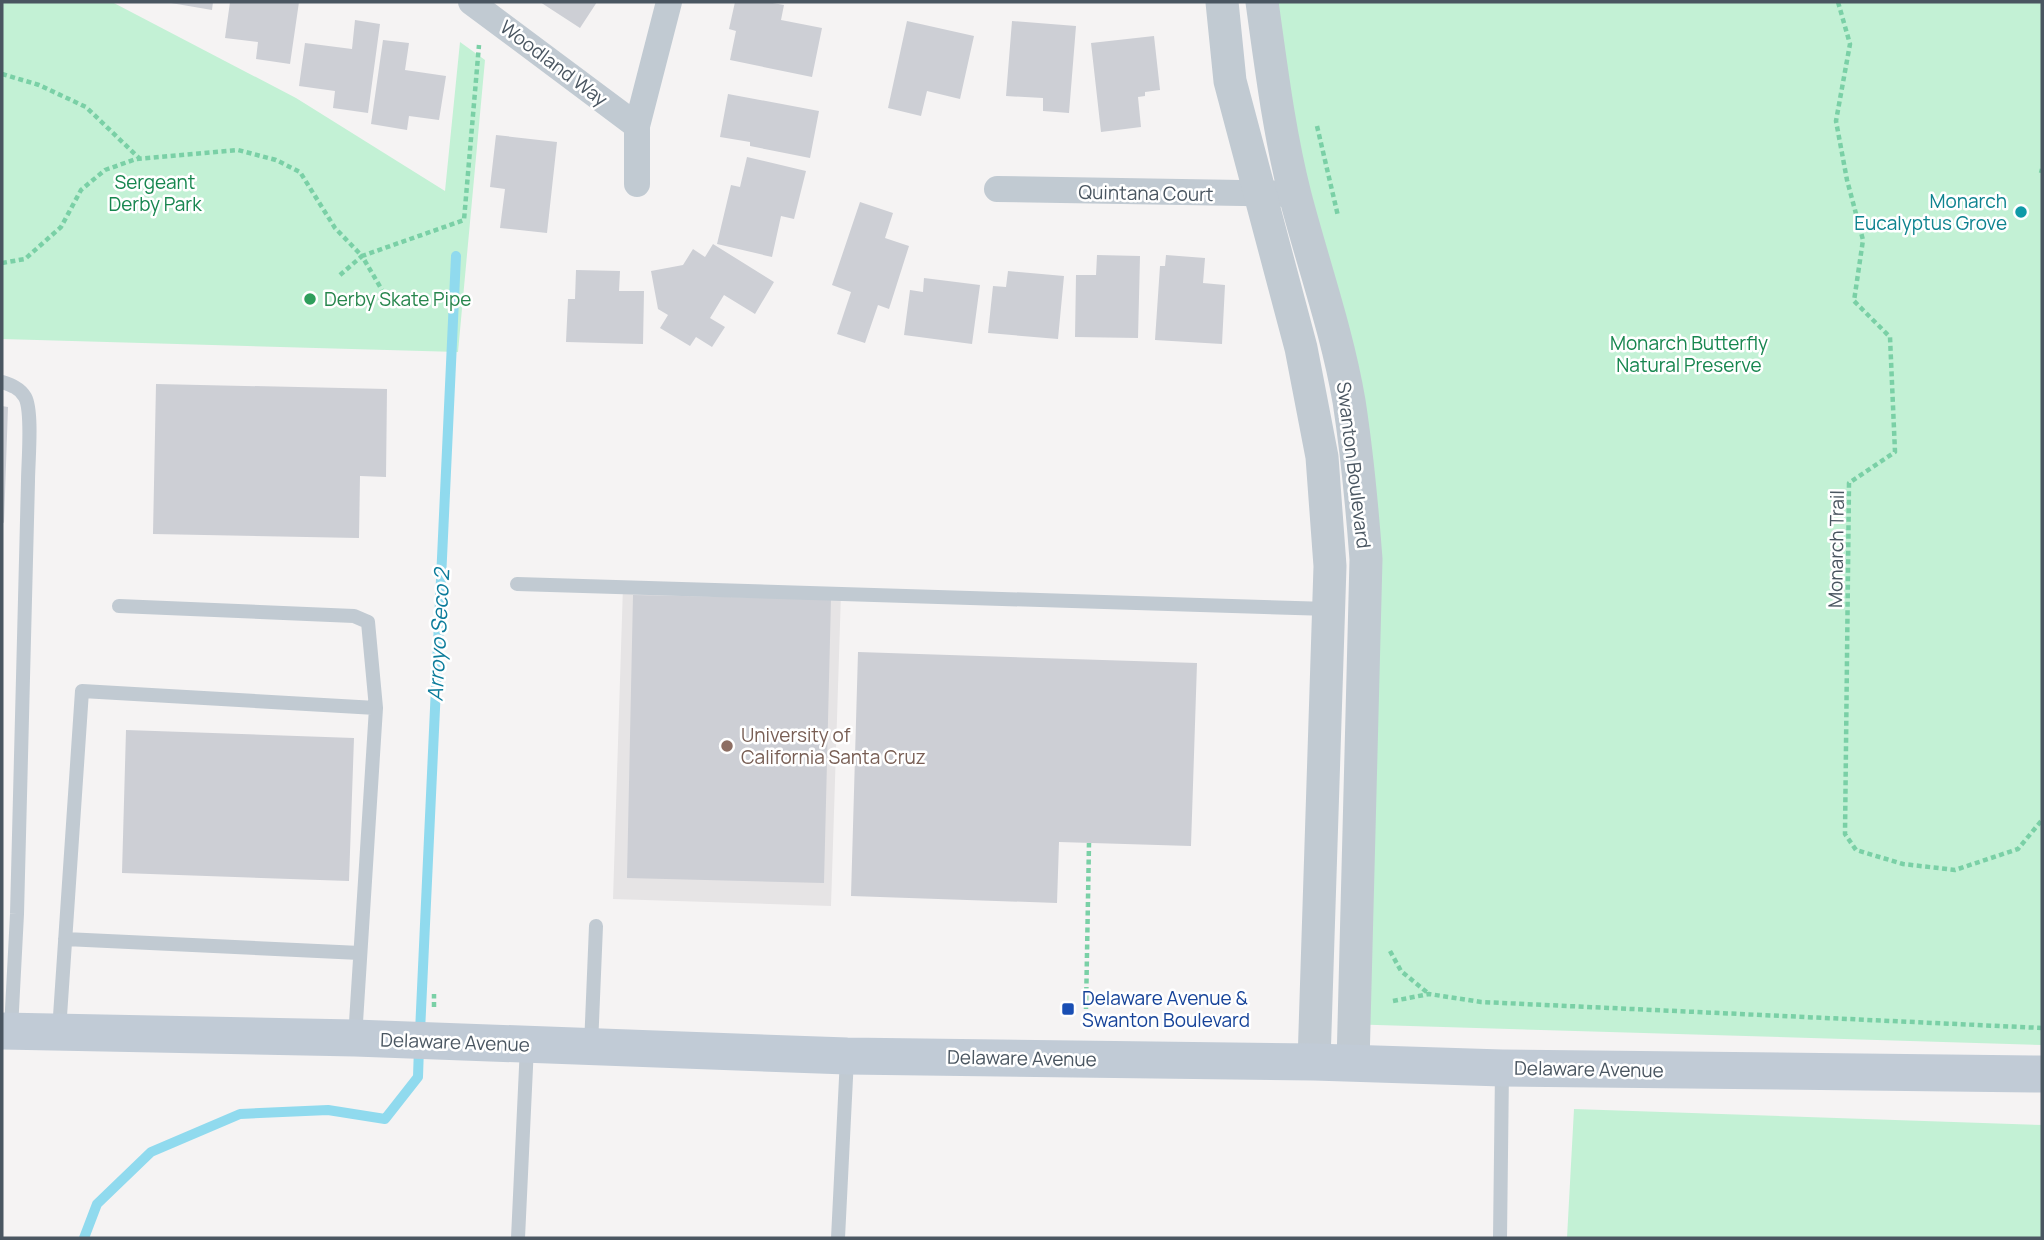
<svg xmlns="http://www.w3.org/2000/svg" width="2044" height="1240" viewBox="0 0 2044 1240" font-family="Manrope,sans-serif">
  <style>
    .education { fill: #e6e4e5 }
    .green { fill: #c3f1d5 }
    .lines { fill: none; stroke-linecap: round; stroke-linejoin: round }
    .stream { stroke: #90daee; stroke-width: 10 }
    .building { fill: #cdcfd5 }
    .path { stroke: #7ad0a6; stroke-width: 4.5; stroke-dasharray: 5 3.5; stroke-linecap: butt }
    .service { stroke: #c1cad2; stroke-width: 14 }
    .minor { stroke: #c1cad2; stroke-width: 26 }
    .tertiary { stroke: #c1cad2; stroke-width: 33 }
    .secondary { stroke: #c1cbd6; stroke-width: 37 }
    .culture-dot { fill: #0f9aa8; stroke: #fff; stroke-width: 2.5 }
    .leisure-dot { fill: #2e9e5b; stroke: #fff; stroke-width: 2.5 }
    .education-dot { fill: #8d6e63; stroke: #fff; stroke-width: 2.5 }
    .transit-dot { fill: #1a4fb4; stroke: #fff; stroke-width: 2.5 }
    .labels { text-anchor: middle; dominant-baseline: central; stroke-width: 5; stroke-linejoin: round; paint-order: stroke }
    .street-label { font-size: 19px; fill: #4a5661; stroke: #fff }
    .park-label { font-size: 19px; fill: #17864f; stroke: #fff }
    .culture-label { font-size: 19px; fill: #0d838f; stroke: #fff; text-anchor: end }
    .leisure-label { font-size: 19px; fill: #27864d; stroke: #fff; text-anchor: start }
    .education-label { font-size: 19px; fill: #785e54; stroke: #fff; text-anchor: start }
    .transit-label { font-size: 19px; fill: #164399; stroke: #fff; text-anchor: start }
    .water-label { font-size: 21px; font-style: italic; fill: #0c7c9b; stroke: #fff }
  </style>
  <rect width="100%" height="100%" fill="#f5f3f3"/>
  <!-- education -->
  <path class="education" d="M 623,586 L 841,593 L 831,906 L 613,899 Z"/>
  <!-- green -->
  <path class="green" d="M 2,2 L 112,2 L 296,98 L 445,191 L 460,42 L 485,60 L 458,352 L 2,339 Z
    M 1250,2 L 2042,2 L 2042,1045 L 1344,1024 L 1356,548 L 1337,387 Z
    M 1574,1109 L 2042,1125 L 2042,1238 L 1567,1238 Z"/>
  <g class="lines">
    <!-- stream -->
    <path class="stream" d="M 420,1032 L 456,256
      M 84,1238 L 97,1204 L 151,1152 L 240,1114 L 328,1110 L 385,1119 L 418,1077 L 419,1047"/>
  </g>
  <!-- building -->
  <path class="building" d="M 165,2 L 213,2 L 212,10 Z
    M 230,2 L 299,2 L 290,64 L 256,59 L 258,42 L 225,38 Z
    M 540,2 L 597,2 L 580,28 Z
    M 735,2 L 767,2 L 784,5 L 781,20 L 822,28 L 812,77 L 730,60 L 736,31 L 729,29 Z
    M 355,20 L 380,24 L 368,113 L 333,108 L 335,91 L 299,86 L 305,43 L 352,49 Z
    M 907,21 L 974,36 L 960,99 L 927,91 L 921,116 L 888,108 Z
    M 1012,21 L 1076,26 L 1069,113 L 1043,111 L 1043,98 L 1006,96 Z
    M 1154,36 L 1160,90 L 1145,92 L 1145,96 L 1138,97 L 1141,127 L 1101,132 L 1091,43 Z
    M 383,40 L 409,43 L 405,70 L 446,76 L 439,120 L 409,116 L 407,130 L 371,124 Z
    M 728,94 L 819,111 L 810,158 L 750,146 L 750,142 L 720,137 Z
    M 496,135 L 557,142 L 547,233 L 500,228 L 505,189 L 490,187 Z
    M 747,157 L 806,171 L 794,219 L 781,216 L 772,257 L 717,244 L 731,185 L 740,187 Z
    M 860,202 L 893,213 L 885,238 L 909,246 L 889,309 L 878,305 L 865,343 L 837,334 L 851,292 L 832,285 Z
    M 713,244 L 774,282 L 755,314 L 724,295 L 710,318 L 725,327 L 712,347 L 696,337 L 690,346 L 660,328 L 668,315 L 658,309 L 651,271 L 683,265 L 693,249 L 705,257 Z
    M 1097,255 L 1140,256 L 1138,338 L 1075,337 L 1076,275 L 1096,275 Z
    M 1166,255 L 1205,258 L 1203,283 L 1225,285 L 1222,344 L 1155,340 L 1160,266 L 1165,266 Z
    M 576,270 L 620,271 L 619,291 L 644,291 L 643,344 L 566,342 L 568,299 L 575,299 Z
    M 1008,271 L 1064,276 L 1058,339 L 988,333 L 993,286 L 1006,287 Z
    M 924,278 L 980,285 L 972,344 L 904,335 L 910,290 L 923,292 Z
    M 156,384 L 387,389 L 386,477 L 360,476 L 359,538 L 153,534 Z
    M 2,406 L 8,407 L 4,523 L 2,522 Z
    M 633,595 L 831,599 L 824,883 L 627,878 Z
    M 858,652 L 1197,663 L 1191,846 L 1059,842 L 1057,903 L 851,896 Z
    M 126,730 L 354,738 L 349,881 L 122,873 Z"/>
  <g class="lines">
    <!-- path -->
    <path class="path" d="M 1838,2 L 1850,44 L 1836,121 L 1847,180 L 1863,240 L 1854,301 L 1890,337 L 1895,452 L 1849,483 L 1845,834 L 1856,850 L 1903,864 L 1955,870 L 2018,849 L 2042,820
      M 2,74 L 39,85 L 86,107 L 139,158
      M 1317,126 L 1338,216
      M 2041,173 L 2042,169
      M 2,263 L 25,259 L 61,227 L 81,190 L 105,170 L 136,159 L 238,150 L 276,160 L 300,172 L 335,228 L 362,256 L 464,220 L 479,45
      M 340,275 L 362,256 L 382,290
      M 1390,951 L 1401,971 L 1429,994
      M 1393,1001 L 1429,994 L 1481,1002 L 2042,1028
      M 434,1007 L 434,994
      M 1086,1009 L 1089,843"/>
    <!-- service -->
    <path class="service" d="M 2,382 C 11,385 20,388 25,397 C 33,411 28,463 28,481 L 17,914 L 11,1029
      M 517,584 L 1329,609
      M 119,606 L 354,616 L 368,622 L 376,708
      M 65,939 L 360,953
      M 59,1031 L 82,691 L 376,708 L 355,1038
      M 591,1046 L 596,926
      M 518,1238 L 527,1046
      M 838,1238 L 847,1058
      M 1500,1238 L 1502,1070"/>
    <!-- minor -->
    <path class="minor" d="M 471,2 L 637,126
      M 637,184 L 637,126 L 669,2
      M 997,189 L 1295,194"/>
    <!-- tertiary -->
    <path class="tertiary" d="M 1222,2 L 1230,81 L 1301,348 L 1322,457 L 1330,566 L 1314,1062
      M 1262,2 C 1271,66 1279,132 1295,195 C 1313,264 1337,331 1349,401 C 1357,453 1362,506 1366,559 L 1353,1064"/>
    <!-- secondary -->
    <path class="secondary" d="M 2,1031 L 355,1038 L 847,1056 L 1314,1062 L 1502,1068 L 2042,1074"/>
  </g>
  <!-- markers -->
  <circle class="culture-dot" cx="2021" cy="212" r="7"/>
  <circle class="leisure-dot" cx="310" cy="299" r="7"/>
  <circle class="education-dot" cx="727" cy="746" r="7"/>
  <rect class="transit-dot" x="1061" y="1002" width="14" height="14" rx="3.5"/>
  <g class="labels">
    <!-- street labels -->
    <g class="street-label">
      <text transform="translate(554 63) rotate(37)">Woodland Way</text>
      <text transform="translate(1146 193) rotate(1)">Quintana Court</text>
      <text transform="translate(1354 465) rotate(83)">Swanton Boulevard</text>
      <text transform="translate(1836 549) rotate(-89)">Monarch Trail</text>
      <text transform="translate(455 1042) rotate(2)">Delaware Avenue</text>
      <text transform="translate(1022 1058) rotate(1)">Delaware Avenue</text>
      <text transform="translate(1589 1069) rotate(1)">Delaware Avenue</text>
    </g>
    <!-- park labels -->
    <g class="park-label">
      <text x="155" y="182">Sergeant<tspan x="155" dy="22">Derby Park</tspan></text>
      <text x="1689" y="343">Monarch Butterfly<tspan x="1689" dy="22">Natural Preserve</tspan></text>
    </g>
    <!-- culture labels -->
    <g class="culture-label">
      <text x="2007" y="201">Monarch<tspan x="2007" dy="22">Eucalyptus Grove</tspan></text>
    </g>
    <!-- leisure labels -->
    <g class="leisure-label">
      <text x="324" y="299">Derby Skate Pipe</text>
    </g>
    <!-- education labels -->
    <g class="education-label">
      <text x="741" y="735">University of<tspan x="741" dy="22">California Santa Cruz</tspan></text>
    </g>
    <!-- transit labels -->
    <g class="transit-label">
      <text x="1082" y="998">Delaware Avenue &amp;<tspan x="1082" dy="22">Swanton Boulevard</tspan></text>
    </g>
    <!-- water labels -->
    <g class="water-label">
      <text transform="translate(438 635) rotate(-87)">Arroyo Seco 2</text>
    </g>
  </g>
  <!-- border -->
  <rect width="2044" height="1240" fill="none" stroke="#4a5661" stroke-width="7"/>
</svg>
